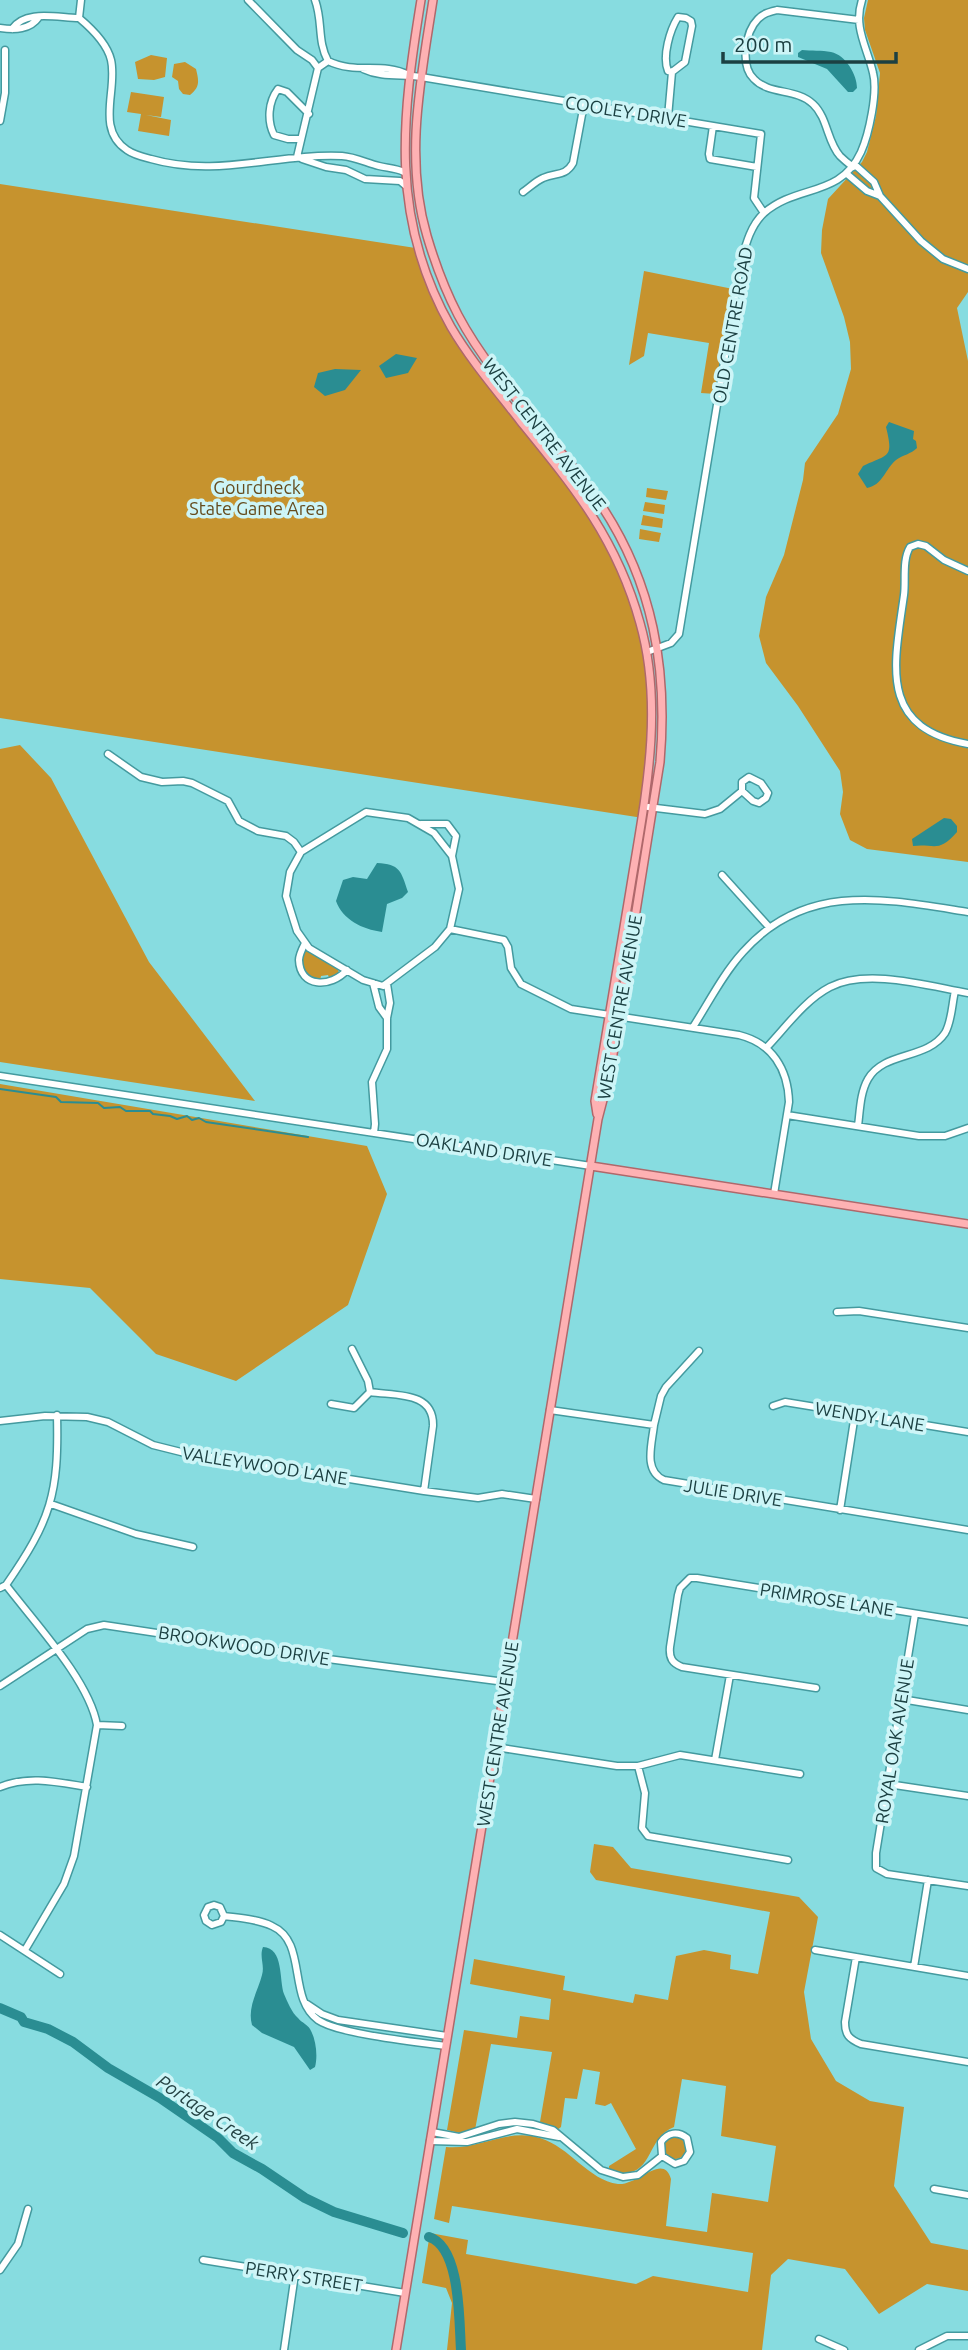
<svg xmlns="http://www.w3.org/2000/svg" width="968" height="2350" viewBox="0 0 968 2350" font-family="Ubuntu,sans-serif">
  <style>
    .green { fill: #c6932e }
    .water { fill: #2a8d92 }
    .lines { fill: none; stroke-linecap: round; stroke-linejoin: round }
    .stream { stroke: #2a8d92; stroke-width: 2 }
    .river { stroke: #2a8d92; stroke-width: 10 }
    .minor-casing { stroke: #449a9f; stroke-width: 9 }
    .major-casing { stroke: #af686b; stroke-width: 10 }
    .minor { stroke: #fff; stroke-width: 6 }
    .major { stroke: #feb1b3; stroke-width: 7 }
    .labels { text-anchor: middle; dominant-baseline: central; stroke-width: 7; stroke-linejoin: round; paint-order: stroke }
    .street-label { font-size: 18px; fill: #1c4042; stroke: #cdf5f7 }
    .park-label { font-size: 18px; fill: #654c1e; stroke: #cdf5f7 }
    .water-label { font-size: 19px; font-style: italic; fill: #254344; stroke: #cdf5f7 }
  </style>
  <rect width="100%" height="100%" fill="#87dce0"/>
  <!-- green -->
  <path class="green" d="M 868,0 L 968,0 L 968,292 L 957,308 L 968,361 L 968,862 L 867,849 L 850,840 L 840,814 L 843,792 L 840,771 L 798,706 L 766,663 L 759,636 L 766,597 L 784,555 L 803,480 L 805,463 L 838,414 L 851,369 L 850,342 L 844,317 L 821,253 L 822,230 L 828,199 L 862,162 L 867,152 L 876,116 L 880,73 L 865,30 L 864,18 Z
    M 151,55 L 167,58 L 165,77 L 154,80 L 138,79 L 135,62 Z
    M 185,62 L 196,69 C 199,81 200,87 190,95 L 183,94 L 179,89 L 178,81 L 172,77 L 174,64 Z
    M 131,92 L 164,97 L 161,117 L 146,115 L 171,120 L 169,136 L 138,131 L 141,114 L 127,112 Z
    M 0,184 L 422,249 C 434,287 450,321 471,356 L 600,520 L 629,579 L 649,646 L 655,704 L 653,769 L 643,818 L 0,718 Z
    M 644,271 L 733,289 L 716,394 L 701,393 L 709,343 L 648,333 L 644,356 L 629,365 Z
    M 647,488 L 668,491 L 666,500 L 646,497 Z
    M 645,502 L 665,505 L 664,514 L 643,511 Z
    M 643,515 L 663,519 L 662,528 L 641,525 Z
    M 640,529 L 661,533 L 659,542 L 639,539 Z
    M 20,745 L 51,778 L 149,962 L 255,1101 L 0,1062 L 0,749 Z
    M 305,949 L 338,969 L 339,974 L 330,980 L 328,975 L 321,976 L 320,981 C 305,975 298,965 305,949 Z
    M 0,1084 L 367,1146 L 387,1194 L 348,1305 L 236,1381 L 156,1354 L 90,1288 L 0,1279 Z
    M 594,1844 L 613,1847 L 631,1868 L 799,1897 L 818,1917 L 804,1992 L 811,2039 L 836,2081 L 870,2101 L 904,2107 L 894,2186 L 931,2243 L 968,2250 L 968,2291 L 927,2284 L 879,2314 L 845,2269 L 788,2259 L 771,2275 L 762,2350 L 447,2350 L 452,2303 L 446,2288 L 422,2283 L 430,2233 L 468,2240 L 466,2254 L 636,2284 L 653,2276 L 748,2292 L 753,2253 L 452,2206 L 449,2223 L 434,2219 L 446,2147 C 479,2150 507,2128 540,2138 C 570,2147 588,2180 618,2184 C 638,2186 663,2152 671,2179 L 666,2226 L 707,2232 L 712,2193 L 768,2202 L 776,2146 L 721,2136 L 726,2086 L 682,2079 L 674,2127 C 643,2139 656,2183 609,2171 L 609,2166 L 636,2149 L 611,2103 L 605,2106 L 595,2104 L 600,2072 L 583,2069 L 577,2099 L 565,2098 L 561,2127 L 557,2130 L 540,2122 L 552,2052 L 491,2044 L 475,2130 L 460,2133 L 447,2130 L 464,2030 L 517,2038 L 520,2016 L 549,2020 L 551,1999 L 470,1984 L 474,1959 L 565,1976 L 563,1990 L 633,2003 L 635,1994 L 668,2000 L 676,1956 L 704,1950 L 731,1955 L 730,1969 L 758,1974 L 770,1912 L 596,1880 L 590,1872 Z
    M664 2148a11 11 0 1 1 22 0a11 11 0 1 1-22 0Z"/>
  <!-- water -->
  <path class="water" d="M 802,50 C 811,51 822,50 831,52 C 846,55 857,75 857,88 L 853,92 L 848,92 L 827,69 L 798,57 L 798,53 Z
    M 396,354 L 417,358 L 408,373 L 386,378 L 379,366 Z
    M 335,369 L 361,370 L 345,390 L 325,396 L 314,387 L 318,373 Z
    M 889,422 L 914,431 L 913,439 L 916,441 L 917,448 C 911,454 903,455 896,460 C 885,469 883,485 867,488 L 858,474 L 863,466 C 888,454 894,459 886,427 Z
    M 944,818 L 951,819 L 957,826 L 957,832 C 938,854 934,843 913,846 L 912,839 Z
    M 377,863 C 400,864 401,871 408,892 L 402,898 L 387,904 L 382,932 C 362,929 343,920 336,901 L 343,880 L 353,877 L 367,879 Z
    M 263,1947 C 284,1948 279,1980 284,1994 C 287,2001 292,2013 298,2018 C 302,2023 307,2024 310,2029 C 316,2039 318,2056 315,2067 L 310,2070 L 294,2047 L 262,2033 L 252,2025 C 247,2007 258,1991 262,1975 C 265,1965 259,1957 263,1947 Z"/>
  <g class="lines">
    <!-- stream -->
    <path class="stream" d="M 0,1089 L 56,1097 L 61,1102 L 98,1103 L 104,1108 L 120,1107 L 126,1111 L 150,1111 L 153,1114 L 170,1116 L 177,1119 L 187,1116 L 192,1120 L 199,1118 L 206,1122 L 308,1137"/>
    <!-- river -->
    <path class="river" d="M 0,2008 L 21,2017 L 24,2022 L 48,2029 L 73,2042 L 108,2068 L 160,2098 L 218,2138 L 233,2153 L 262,2169 L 305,2198 L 334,2212 L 403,2233
      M 429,2237 C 461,2247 459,2322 461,2350"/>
    <!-- minor casing -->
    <g class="minor-casing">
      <path id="minor" d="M 248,0 L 297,50 L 312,60 L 318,68 L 297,157
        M 315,0 C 323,21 317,41 328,61
        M 678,17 L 686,18 L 691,21 L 692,26 L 685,62 L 672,72 L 668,71 C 662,56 670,30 678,17 Z
        M 79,18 C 91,28 107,43 111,60 C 118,89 95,129 127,150 C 134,155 143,157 151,159 C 217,178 277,153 342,156 C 355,157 367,163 379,166 C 387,168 396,168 404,172
        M 79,18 L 81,0
        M 0,28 C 15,30 30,30 39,17
        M 12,29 C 25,9 58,18 79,18
        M 318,68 L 328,61 C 357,75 381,61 409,75
        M 363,69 C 382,78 401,74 421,77 L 761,134 L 754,198 L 764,213
        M 668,117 L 672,72
        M 0,121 L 5,93 L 5,50
        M 713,126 L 709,154 L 710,159 L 757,167
        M 301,139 L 288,139 L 274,135 C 267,121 268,102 278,89 L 287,92 L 309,114
        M 302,159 L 326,167 L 346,170 L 365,179 L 400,181 L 406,186
        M 854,164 L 874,182 L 880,196 L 921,241 L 943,259 L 968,269
        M 853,167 C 849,164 844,160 840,156 C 827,142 828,118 813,104 C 796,88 769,95 754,79 C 740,66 745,32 758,19 C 764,13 769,12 777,10 L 859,20
        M 847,174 L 867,191 L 880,196
        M 523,192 C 530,187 536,181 543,178 C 556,172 565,177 573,163 L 584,104
        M 968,571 L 944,560 L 926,546 L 918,544 L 910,547 C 902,560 906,581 904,595 C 894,666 878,728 968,744
        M 647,652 L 671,643 L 679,634 L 740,266 C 745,248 749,227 764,213 C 797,184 840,198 861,152 C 869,134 878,92 873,73 C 867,47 853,27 862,0
        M 108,754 L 141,777 L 162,782 L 183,781 L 192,783 L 228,801 L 239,821 L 258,831 L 286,836 L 294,842 L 301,852
        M 648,807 L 705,814 L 720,809 L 742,791 L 753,801 L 759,803 L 766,798 L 768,793 L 761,783 L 749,777 L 742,782 L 742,791
        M 366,812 L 408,818 L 434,833 L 452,856 L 459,889 L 450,929 L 435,947 L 383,986 L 363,980 L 309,948 L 297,931 L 286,896 L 290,872 L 301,852 Z
        M 421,824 L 447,824 L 456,836 L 452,856
        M 722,875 L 769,927
        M 450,929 L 504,940 L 508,947 L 511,968 L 521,984 L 571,1009 L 739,1035 C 772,1043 788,1069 789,1102 L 774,1194
        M 305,943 C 303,947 299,955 299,960 C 300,988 331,988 347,970
        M 373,983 L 379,1007 L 387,1018
        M 693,1027 C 709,1002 723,974 743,952 C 806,881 886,899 968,912
        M 767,1047 C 786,1027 805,1000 830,987 C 867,968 928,986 968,993
        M 0,1076 L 591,1166
        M 787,1115 L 919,1136 L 945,1136 L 968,1128
        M 858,1126 C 860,1111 860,1093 868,1079 C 884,1051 927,1060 945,1033 C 952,1021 952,1003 955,991
        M 374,1133 L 375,1124 L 372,1082 L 387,1049 L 387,1018 L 390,1003 L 387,984
        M 837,1312 L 859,1311 L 968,1328
        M 352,1349 L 368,1381 L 370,1392
        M 370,1392 C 396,1396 434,1391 433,1426 L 424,1491
        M 331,1404 L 354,1408 L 370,1392
        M 773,1406 L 785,1402 L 968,1432
        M 550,1410 L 654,1425 C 652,1444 643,1471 664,1480 L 968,1530
        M 0,1421 L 45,1416 L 87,1417 L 108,1422 L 153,1445 L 181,1452 L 424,1491 L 478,1498 L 502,1494 L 536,1499
        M 654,1425 L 661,1396 L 666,1387 L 699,1351
        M 51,1504 L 136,1534 L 193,1547
        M 840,1510 L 855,1414
        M 6,1585 C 34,1622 89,1680 97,1725 L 74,1856 L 64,1884 L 25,1950
        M 0,1588 L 6,1585 C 51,1520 59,1494 57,1415
        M 915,1614 L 876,1853 L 876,1868 L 887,1874 L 968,1886
        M 0,1686 L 87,1629 L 104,1625 L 328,1659 L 505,1682
        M 816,1688 L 682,1667 C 672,1663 669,1658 670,1647 L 678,1595 L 680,1588 L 690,1578 L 697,1578 L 968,1622
        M 901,1699 L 968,1710
        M 97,1725 L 122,1726
        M 495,1747 L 617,1766 L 638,1766 L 680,1755 L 800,1774
        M 715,1760 L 730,1675
        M 638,1766 L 645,1793 L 642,1828 L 648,1836 L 788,1860
        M 888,1784 L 968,1796
        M 0,1787 C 29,1775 57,1782 87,1787
        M 224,1916 L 220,1907 L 214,1905 L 208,1907 L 204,1915 L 206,1921 L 212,1925 L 221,1922 L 224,1916 C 239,1918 258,1919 272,1926 C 308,1942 287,1998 318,2020 C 338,2034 417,2042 445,2046
        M 0,1935 L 60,1974
        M 815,1950 L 968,1976
        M 856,1957 L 845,2022 C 845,2035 849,2039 861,2044 L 968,2062
        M 914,1967 L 928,1880
        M 307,2004 L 322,2014 L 338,2020 L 447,2036
        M 432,2132 L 459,2137 L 499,2124 L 515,2122 L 533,2124 L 553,2130 L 601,2170 L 623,2177 L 638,2175 L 662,2156 L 675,2164 L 684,2161 L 690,2152 L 687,2138 C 678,2131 668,2132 661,2142 L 662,2156
        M 430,2141 L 467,2142 L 517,2129 L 559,2137
        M 934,2189 L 968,2195
        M 203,2260 L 405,2293
        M 0,2270 L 18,2244 L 28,2209
        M 819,2339 L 844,2350
        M 284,2350 L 295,2274
        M 919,2350 L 947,2336 L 968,2336"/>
    </g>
    <!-- major casing -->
    <g class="major-casing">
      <path id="major" d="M 421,0 C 402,117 389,218 451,327 C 471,361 497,391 521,422 C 574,487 617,539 640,623 C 665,711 644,803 630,891 C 618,961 606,1031 595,1101 L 597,1114
        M 591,1166 L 968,1224
        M 396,2350 L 598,1119 L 610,1073 L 660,762 C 668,669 653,583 601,505 C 557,439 495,385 458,315 C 445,290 435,263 427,236 C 404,158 421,78 433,0"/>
    </g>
    <!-- minor -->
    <use href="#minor" class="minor"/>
    <!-- major -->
    <use href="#major" class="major"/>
  </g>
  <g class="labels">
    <!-- street labels -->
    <g class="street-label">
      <text transform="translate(626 111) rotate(9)">COOLEY DRIVE</text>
      <text transform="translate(732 325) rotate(-80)">OLD CENTRE ROAD</text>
      <text transform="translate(545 434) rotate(52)">WEST CENTRE AVENUE</text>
      <text transform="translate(619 1007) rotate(-80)">WEST CENTRE AVENUE</text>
      <text transform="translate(484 1149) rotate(9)">OAKLAND DRIVE</text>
      <text transform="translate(870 1416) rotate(9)">WENDY LANE</text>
      <text transform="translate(265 1465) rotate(9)">VALLEYWOOD LANE</text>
      <text transform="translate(733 1492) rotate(9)">JULIE DRIVE</text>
      <text transform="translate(827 1599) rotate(9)">PRIMROSE LANE</text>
      <text transform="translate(244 1645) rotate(9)">BROOKWOOD DRIVE</text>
      <text transform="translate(497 1734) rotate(-81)">WEST CENTRE AVENUE</text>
      <text transform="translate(894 1741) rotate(-81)">ROYAL OAK AVENUE</text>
      <text transform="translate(304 2276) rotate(9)">PERRY STREET</text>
    </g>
    <!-- park labels -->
    <g class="park-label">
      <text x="257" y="487">Gourdneck<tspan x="257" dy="21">State Game Area</tspan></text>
    </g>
    <!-- water labels -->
    <g class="water-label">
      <text transform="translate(208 2112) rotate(34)">Portage Creek</text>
    </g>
  </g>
  <!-- scale -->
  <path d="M723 52v10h173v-10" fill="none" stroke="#1c4042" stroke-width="3.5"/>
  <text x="734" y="52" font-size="21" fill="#1c4042" stroke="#cdf5f7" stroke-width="5" paint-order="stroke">200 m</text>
</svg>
